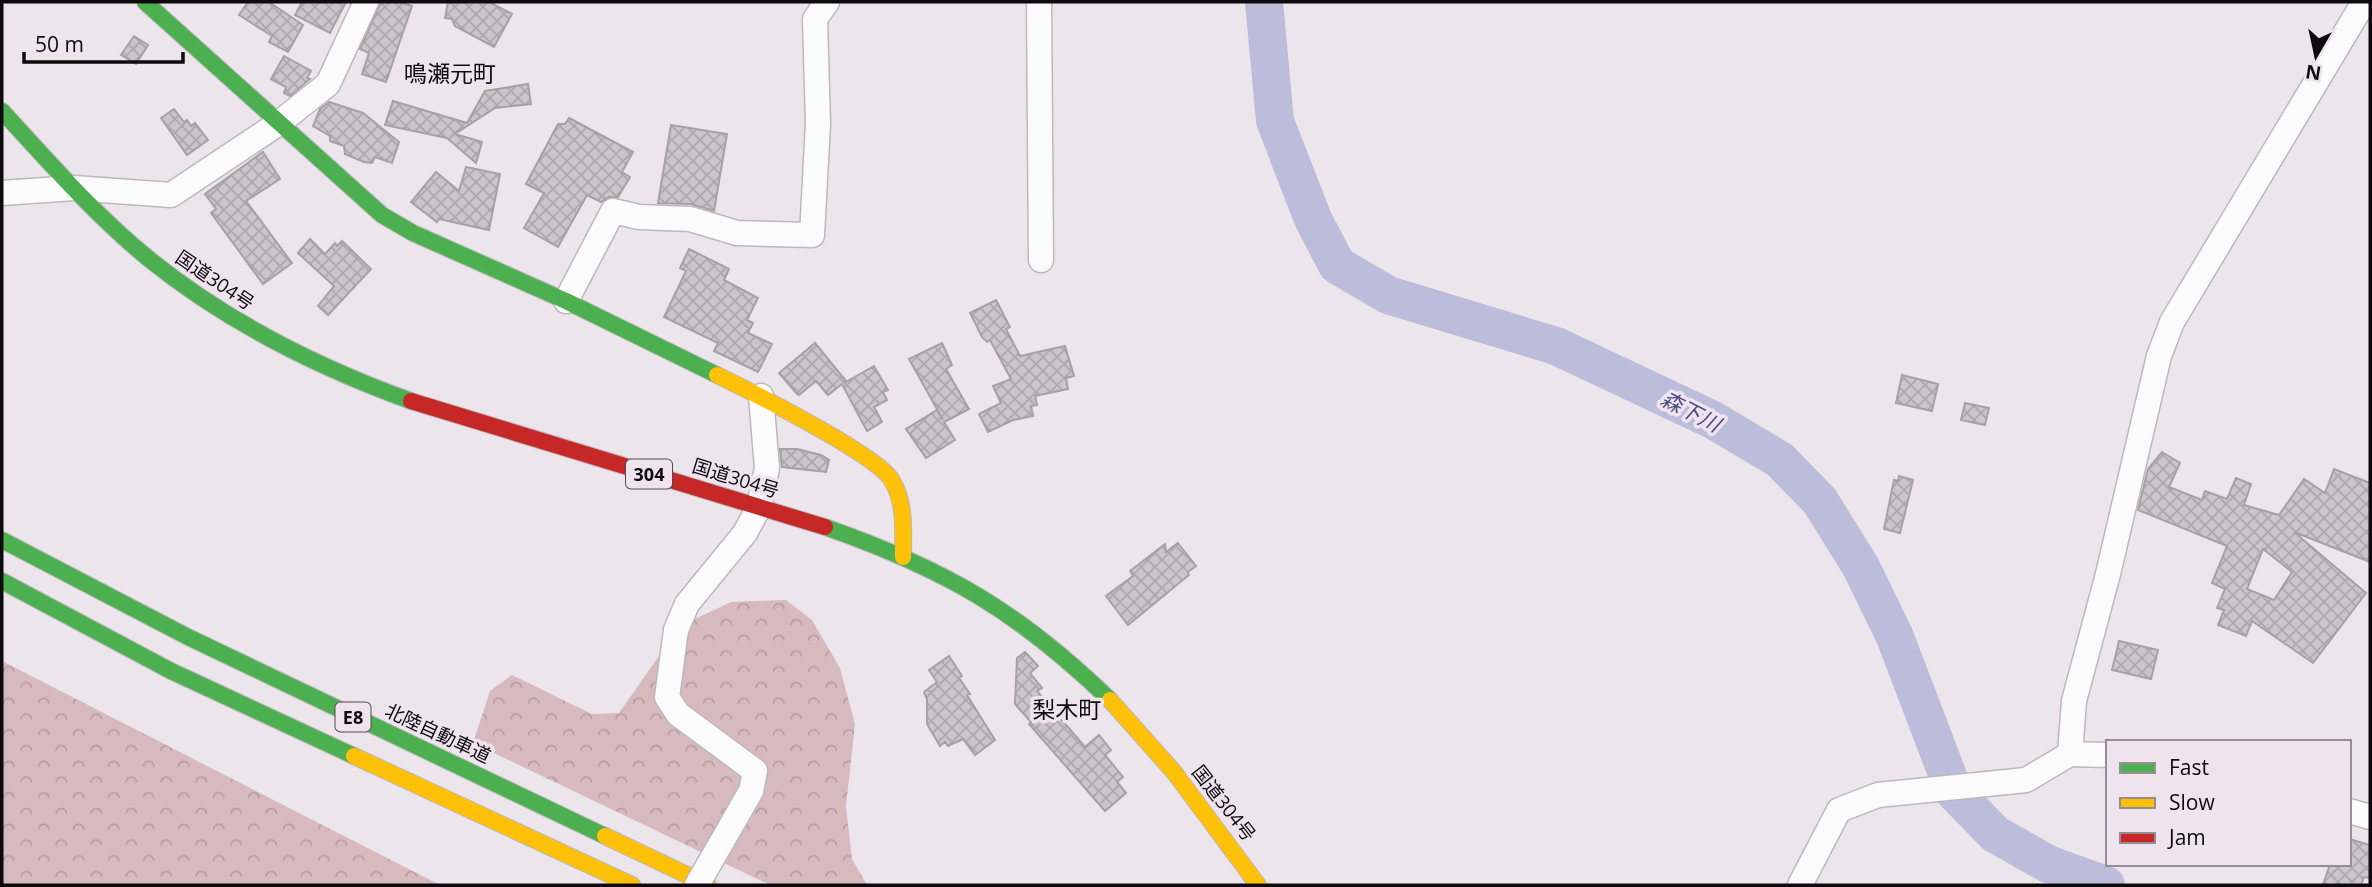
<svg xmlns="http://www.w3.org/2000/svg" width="2372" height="887" viewBox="0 0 2372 887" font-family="'Open Sans','Noto Sans JP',sans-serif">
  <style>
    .forest { fill: url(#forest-crowns) }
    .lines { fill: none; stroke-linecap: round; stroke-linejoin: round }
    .river { stroke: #bcbdda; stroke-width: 38 }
    .building { fill: url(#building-cross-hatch); stroke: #a6a1a4; stroke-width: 2; fill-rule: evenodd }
    .street-casing { stroke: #bdb8bd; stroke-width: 27 }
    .fast-casing { stroke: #bdb8bd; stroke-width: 18 }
    .slow-casing { stroke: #bdb8bd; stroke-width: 18 }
    .jam-casing { stroke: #bdb8bd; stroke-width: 18 }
    .street { stroke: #fcfbfc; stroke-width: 24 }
    .fast { stroke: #4caf50; stroke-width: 16 }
    .slow { stroke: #ffc107; stroke-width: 16 }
    .jam { stroke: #c62828; stroke-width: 16 }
    .street-bridge-casing { stroke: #bdb8bd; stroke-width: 27; stroke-linecap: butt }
    .street-bridge { stroke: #fcfbfc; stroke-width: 24 }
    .labels { text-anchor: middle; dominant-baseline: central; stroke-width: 7; stroke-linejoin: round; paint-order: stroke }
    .shield { fill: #efe3ee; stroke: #524c51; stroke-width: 2 }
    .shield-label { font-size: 18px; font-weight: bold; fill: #0e0b0e }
    .street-label { font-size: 19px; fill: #0e0b0e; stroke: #efe3ee }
    .water-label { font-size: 21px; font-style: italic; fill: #494a7f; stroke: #efe3ee }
    .quarter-label { font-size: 23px; fill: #0e0b0e; stroke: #efe3ee }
  </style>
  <defs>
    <pattern id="forest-crowns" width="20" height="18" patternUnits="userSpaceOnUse" patternTransform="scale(1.75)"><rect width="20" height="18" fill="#d7babd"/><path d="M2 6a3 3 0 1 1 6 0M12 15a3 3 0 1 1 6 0" fill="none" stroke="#b79fa1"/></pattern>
    <pattern id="building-cross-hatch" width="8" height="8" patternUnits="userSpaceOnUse" patternTransform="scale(1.75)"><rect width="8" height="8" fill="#cac5c9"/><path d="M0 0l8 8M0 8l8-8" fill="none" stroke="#aca8ab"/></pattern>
  </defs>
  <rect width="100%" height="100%" fill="#ece6ec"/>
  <!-- forest -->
  <path class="forest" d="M 786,600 L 812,620 L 840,668 L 855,724 L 846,806 L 852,859 L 867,885 L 770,885 L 473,743 L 490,691 L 512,675 L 592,714 L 619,713 L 680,626 L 731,602 Z
    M 2,661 L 440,885 L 2,885 Z"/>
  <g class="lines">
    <!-- river -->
    <path class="river" d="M 1264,2 L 1275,121 L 1313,219 L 1337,265 L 1388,295 L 1556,346 L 1713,420 L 1780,460 L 1820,501 L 1861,567 L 1895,637 L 1954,792 L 1995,834 L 2048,864 L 2106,885"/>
  </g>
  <!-- building -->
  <path class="building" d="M 248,2 L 269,2 L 303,25 L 288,52 L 269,42 L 272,36 L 239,15 Z
    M 302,2 L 346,2 L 330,33 L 295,15 Z
    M 381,2 L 399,2 L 412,6 L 386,82 L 362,74 L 369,53 L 360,49 Z
    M 448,2 L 489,2 L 512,14 L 494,47 L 455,26 L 452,19 L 445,18 Z
    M 134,36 L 148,45 L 136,64 L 121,55 Z
    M 284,56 L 311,71 L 307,78 L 310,79 L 290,96 L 284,93 L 286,87 L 271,79 Z
    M 528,84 L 531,104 L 495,108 L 455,134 L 482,142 L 476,163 L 447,138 L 385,125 L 393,101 L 467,123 L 485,91 Z
    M 329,102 L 363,113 L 399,142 L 392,163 L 375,157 L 372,163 L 364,162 L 345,154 L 344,146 L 330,141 L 330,136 L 313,126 L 320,109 Z
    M 174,109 L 184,122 L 187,120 L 191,126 L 195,123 L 208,140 L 187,155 L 161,118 Z
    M 569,118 L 633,152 L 622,172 L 630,177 L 618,197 L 609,197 L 601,202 L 587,195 L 558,247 L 524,228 L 544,193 L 526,184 L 558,124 L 565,124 Z
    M 671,125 L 727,134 L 714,211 L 691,204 L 658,203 Z
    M 263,152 L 280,179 L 246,201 L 292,263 L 263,284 L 211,213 L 216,209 L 205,194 Z
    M 466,167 L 500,174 L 489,230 L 439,219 L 437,222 L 411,202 L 436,172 L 459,191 Z
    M 310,239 L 325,254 L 335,243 L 337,246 L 342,241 L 371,269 L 328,315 L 318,306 L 334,286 L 298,253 Z
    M 689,249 L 729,269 L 724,280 L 758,298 L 747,320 L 753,323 L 748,333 L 772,344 L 758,372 L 714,351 L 718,343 L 664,317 L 686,271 L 680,268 Z
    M 996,300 L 1010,327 L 1006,329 L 1020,356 L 1065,346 L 1074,376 L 1066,378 L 1068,389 L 1035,396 L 1037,405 L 1031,406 L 1033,416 L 1013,420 L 988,432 L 979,414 L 1001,403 L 993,386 L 1011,379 L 990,340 L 987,342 L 982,337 L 970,313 Z
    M 815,343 L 846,381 L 844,383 L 874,366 L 888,390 L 883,392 L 887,400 L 874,407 L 882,422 L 867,431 L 842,384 L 828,395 L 816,381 L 799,395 L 797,394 L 779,373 Z
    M 942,343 L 952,365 L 946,369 L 969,409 L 944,422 L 955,440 L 926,458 L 906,429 L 937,410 L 943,420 L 909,359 Z
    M 1902,375 L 1938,384 L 1932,411 L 1896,403 Z
    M 1965,403 L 1989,408 L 1985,425 L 1961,420 Z
    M 780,449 L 797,449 L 821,455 L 829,460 L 826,472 L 782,467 Z
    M 2162,452 L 2180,463 L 2169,487 L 2202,500 L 2205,491 L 2227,499 L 2236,478 L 2251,484 L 2244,505 L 2279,515 L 2304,479 L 2325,493 L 2334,469 L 2370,483 L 2370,562 L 2294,532 L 2366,593 L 2313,663 L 2252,621 L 2246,636 L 2218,625 L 2224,610 L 2217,608 L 2225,589 L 2212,583 L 2227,546 L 2138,510 L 2148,469 ZM 2263,549 L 2292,572 L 2274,600 L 2247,589 Z
    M 1899,476 L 1913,480 L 1900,533 L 1884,529 L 1894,480 L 1898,481 Z
    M 1178,543 L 1196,566 L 1188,572 L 1189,575 L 1128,625 L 1106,596 L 1133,576 L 1130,571 L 1165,544 L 1166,552 Z
    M 2119,641 L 2158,650 L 2151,679 L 2112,670 Z
    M 1025,652 L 1038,666 L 1030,673 L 1042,688 L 1037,691 L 1085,747 L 1099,735 L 1111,750 L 1105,755 L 1123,777 L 1117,782 L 1126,793 L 1105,811 L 1029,724 L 1031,722 L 1015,704 L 1017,658 Z
    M 949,656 L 962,676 L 959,678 L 970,694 L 967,695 L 995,740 L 975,755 L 963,739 L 948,746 L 945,742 L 940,746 L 927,724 L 927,699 L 924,692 L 937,682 L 929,670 Z
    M 2349,839 L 2370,845 L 2370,878 L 2364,877 L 2361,885 L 2323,885 L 2330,864 L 2349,864 Z"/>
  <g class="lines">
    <!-- street casing -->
    <g class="street-casing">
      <path id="street" d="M 1039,2 L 1041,260
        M 2,193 L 74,188 L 171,195 L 279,123 L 328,84 L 366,2
        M 566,301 L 613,211 L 639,217 L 690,219 L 737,233 L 812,235 L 818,123 L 815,19 L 827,2
        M 2070,754 L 2074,701 L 2108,574 L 2159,356 L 2172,322 L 2364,2
        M 751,791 L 755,771 L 678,714 L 667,697 L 676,630 L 687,604 L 745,533 L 759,507 L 767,468 L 761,396
        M 2349,811 L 2370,817
        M 1800,885 L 1839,810 L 1878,795 L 2026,780 L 2070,754 L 2108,755"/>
    </g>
    <!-- fast casing -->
    <g class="fast-casing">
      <path id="fast" d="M 145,2 L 382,215 L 413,233 L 566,301 L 717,375
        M 2,111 C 49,162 95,215 149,259 C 227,322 317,367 411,401
        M 825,527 C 945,569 1018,611 1110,700
        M 2,540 L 188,637 L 605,836
        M 2,581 L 171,671 L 354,756"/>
    </g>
    <!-- slow casing -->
    <g class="slow-casing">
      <path id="slow" d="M 717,375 C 750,391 875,454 891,479 C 906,502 903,531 903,557
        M 1110,700 L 1174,772 L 1258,885
        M 354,756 L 632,885
        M 605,836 L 708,885"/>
    </g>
    <!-- jam casing -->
    <g class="jam-casing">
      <path id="jam" d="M 411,401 L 825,527"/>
    </g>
    <!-- street -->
    <use href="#street" class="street"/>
    <!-- fast -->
    <use href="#fast" class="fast"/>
    <!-- slow -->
    <use href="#slow" class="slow"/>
    <!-- jam -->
    <use href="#jam" class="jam"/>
    <!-- street-bridge casing -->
    <g class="street-bridge-casing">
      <path id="street-bridge" d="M 697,885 L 751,791"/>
    </g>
    <!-- street-bridge -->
    <use href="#street-bridge" class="street-bridge"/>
  </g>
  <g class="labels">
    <!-- shield labels -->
    <g class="shield">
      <rect x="626" y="459.5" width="46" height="29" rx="5"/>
      <rect x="335.5" y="702.5" width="35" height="29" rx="5"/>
    </g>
    <g class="shield-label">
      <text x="649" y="474">304</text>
      <text x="353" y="717">E8</text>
    </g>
    <!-- street labels -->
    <g class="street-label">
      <text transform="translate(215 280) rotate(34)">国道304号</text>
      <text transform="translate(736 478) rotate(17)">国道304号</text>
      <text transform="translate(438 733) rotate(25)">北陸自動車道</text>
      <text transform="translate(1224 803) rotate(52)">国道304号</text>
    </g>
    <!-- water labels -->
    <g class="water-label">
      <text transform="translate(1691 411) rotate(27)">森下川</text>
    </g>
    <!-- quarter labels -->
    <g class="quarter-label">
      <text x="450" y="73">鳴瀬元町</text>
      <text x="1067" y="709">梨木町</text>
    </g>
  </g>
  <!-- border -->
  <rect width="2372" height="887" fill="none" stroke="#0e0b0e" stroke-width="7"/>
  <!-- legend -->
  <rect x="2106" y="740" width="245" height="126" fill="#efe3ee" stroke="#958d94" stroke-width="2"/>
  <rect x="2120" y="763" width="35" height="10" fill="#4caf50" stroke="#958d94" stroke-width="2"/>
  <text x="2169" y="775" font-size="21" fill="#0e0b0e">Fast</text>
  <rect x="2120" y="798" width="35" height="10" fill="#ffc107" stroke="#958d94" stroke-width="2"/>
  <text x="2169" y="810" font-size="21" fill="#0e0b0e">Slow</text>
  <rect x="2120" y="833" width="35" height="10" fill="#c62828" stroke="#958d94" stroke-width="2"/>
  <text x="2169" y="845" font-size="21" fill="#0e0b0e">Jam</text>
  <!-- north arrow -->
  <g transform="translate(2316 56) rotate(189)" stroke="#efe3ee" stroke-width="5" paint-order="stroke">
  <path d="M0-5L12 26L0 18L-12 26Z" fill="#0e0b0e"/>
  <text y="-10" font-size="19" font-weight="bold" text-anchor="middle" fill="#0e0b0e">N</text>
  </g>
  <!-- scale -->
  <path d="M24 52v10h159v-10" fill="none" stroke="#0e0b0e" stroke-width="3.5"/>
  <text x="35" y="52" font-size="21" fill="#0e0b0e" stroke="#efe3ee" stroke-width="5" paint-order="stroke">50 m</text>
</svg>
